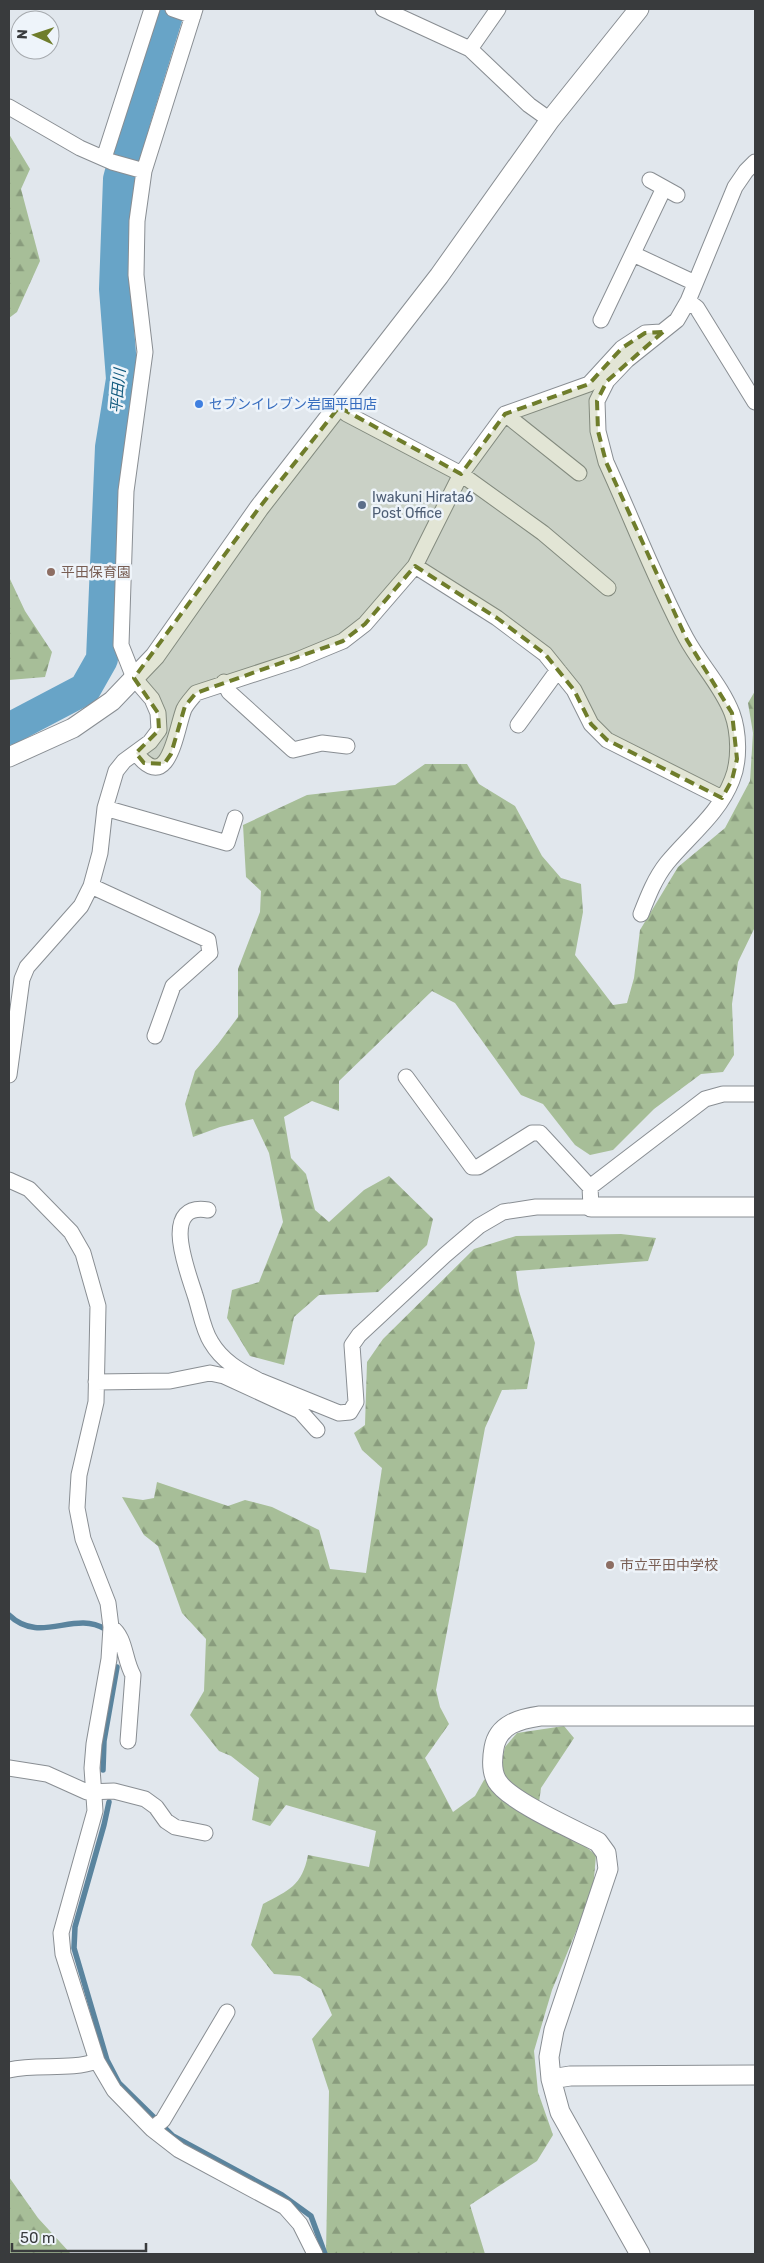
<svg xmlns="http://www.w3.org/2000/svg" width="764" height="2263" viewBox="0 0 764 2263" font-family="Rubik,'Noto Sans JP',sans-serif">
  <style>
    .forest { fill: url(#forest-firs) }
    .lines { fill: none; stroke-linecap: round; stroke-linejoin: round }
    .stream { stroke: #5a849e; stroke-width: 5.5 }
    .river { stroke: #68a4c7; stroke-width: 32 }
    .minor-casing { stroke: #898e93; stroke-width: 17 }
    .tertiary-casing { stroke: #898e93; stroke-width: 21 }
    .minor { stroke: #fff; stroke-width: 15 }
    .tertiary { stroke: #fff; stroke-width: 19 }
    .marked { fill: #6f7d2b; fill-opacity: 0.2; stroke: #6f7d2b; stroke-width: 4; stroke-dasharray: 10 6; stroke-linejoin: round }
    .shop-dot { fill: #3f7fe0; stroke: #eef4fa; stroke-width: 2 }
    .service-dot { fill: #5c6f8a; stroke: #eef4fa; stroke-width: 2 }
    .education-dot { fill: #8d6e63; stroke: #eef4fa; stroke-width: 2 }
    .labels { text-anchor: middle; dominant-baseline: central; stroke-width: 5; stroke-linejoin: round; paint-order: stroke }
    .shop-label { font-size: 14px; fill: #366cbe; stroke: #eef4fa; text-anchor: start }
    .service-label { font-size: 14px; fill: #4e5e75; stroke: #eef4fa; text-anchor: start }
    .education-label { font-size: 14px; fill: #785e54; stroke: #eef4fa; text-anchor: start }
    .water-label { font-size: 15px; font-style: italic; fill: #115a7e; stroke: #eef4fa }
  </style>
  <defs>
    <pattern id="forest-firs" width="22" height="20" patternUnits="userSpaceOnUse" patternTransform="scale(1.25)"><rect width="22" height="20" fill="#a7be98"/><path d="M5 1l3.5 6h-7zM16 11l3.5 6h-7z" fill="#899c7d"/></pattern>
  </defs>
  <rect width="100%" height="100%" fill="#e1e7ed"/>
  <!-- forest -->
  <path class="forest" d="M 9,134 L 30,169 L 21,189 L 40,261 L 17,312 L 9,318 Z
    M 9,577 L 25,611 L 52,652 L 45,677 L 9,680 Z
    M 755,691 L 755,927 L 738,962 L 732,1004 L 734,1055 L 723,1072 L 701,1074 L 654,1109 L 613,1150 L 590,1155 L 575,1145 L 543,1104 L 521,1095 L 455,1003 L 432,991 L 339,1081 L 339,1111 L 312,1101 L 284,1117 L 291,1158 L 306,1174 L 315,1210 L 329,1222 L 364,1190 L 389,1176 L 433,1219 L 427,1245 L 378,1292 L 319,1295 L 294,1317 L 284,1365 L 250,1356 L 227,1318 L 232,1290 L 259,1282 L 283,1222 L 269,1153 L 253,1119 L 220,1127 L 193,1137 L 185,1104 L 195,1071 L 218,1044 L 238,1017 L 238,969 L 260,912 L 261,891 L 246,877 L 243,825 L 307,795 L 395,785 L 425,764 L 467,764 L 479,784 L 515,806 L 542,856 L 561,878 L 581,884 L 583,912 L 575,955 L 613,1005 L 627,1003 L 634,978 L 640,930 L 678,867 L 725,828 L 750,781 L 753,733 L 748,703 Z
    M 621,1234 L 656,1238 L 648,1261 L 516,1271 L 519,1291 L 535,1343 L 527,1389 L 502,1390 L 485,1428 L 436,1690 L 440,1707 L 449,1724 L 425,1758 L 453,1812 L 475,1796 L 484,1780 L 501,1765 L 505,1747 L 517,1733 L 564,1726 L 574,1738 L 541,1788 L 537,1817 L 577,1840 L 596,1855 L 593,1890 L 552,1990 L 534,2051 L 538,2092 L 553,2135 L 537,2161 L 470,2205 L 485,2254 L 326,2254 L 329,2091 L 312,2039 L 332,2015 L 321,1989 L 300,1976 L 274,1974 L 251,1945 L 263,1904 C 289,1890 302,1886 308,1855 L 369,1867 L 376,1831 L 286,1805 L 270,1826 L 252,1820 L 259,1778 L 231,1756 L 219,1751 L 190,1715 L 204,1691 L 206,1639 L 182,1613 L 158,1546 L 144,1535 L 122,1497 L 143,1500 L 154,1498 L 157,1482 L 228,1506 L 245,1500 L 272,1507 L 319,1530 L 330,1569 L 366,1573 L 382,1468 L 362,1450 L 354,1433 L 365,1425 L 367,1362 L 383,1339 L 474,1249 L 516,1236 Z
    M 9,2177 L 38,2218 L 71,2254 L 9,2254 Z"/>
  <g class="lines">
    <!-- stream -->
    <path class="stream" d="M 9,1615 C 40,1645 74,1610 105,1629
      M 103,1770 L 104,1741 L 117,1667
      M 109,1802 L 104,1825 L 75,1927 L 74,1948 L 107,2060 L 119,2083 L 173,2136 L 282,2195 L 311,2216 L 325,2254"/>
    <!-- river -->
    <path class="river" d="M 9,729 L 85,689 L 102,659 L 111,447 L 122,379 L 115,289 L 119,179 L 135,119 L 169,9"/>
    <!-- minor casing -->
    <g class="minor-casing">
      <path id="minor" d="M 173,9 L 193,16
        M 383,9 L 470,49 L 529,105 L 550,120
        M 470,49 L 498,9
        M 9,107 L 80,148 L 112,162 L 144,171
        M 104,158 L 152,9
        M 650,180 L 677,195
        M 633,254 L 695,283
        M 688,301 L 697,308 L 755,402
        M 601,320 L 664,188
        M 339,407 L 347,414 L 461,474 L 505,414 L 589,384 L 622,348 L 645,333 L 661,332
        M 505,414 L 579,473
        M 415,566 L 497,618 L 545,654 L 574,690 L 591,724 L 607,740 L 722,798
        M 224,682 L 229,692 L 293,750 L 322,743 L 347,746
        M 518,725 L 558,670
        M 136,753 C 169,796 176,729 184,709 C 187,703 192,698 196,693 L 297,660 L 343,641 L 365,624 L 415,566 L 461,474 L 543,533 L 608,588
        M 105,808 L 227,843 L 235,818
        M 91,886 L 208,940 L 210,953 L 173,986 L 155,1036
        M 641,914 C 648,896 655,878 667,863 C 689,836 719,814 732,780 C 740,761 739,732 732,713 C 721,685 700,664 686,638 C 656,582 633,521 606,462 L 598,431 L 597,401 L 607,381 L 627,360 L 677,320 L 688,301 L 735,187 L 746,171 L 755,162
        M 9,1075 L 22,979 L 27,967 L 81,906 L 91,886 L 100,853 L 105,808 L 116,771 L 124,761 L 150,742 L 159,730 L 158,713 L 152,699 L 134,678 L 121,645 L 126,491 L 145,352 L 136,275 L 137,221 L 144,171 L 195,9
        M 9,1180 L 29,1189 L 71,1232 L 83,1253 L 98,1306 L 96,1402 L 79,1475 L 77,1508 L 83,1539 L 108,1603 L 111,1627 L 109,1659 L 94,1744 L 92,1768 L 95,1811 L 61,1933 L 63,1954 L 97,2061 L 114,2090 L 152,2129 L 179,2150 L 285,2207 L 300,2224 L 315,2254
        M 590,1187 L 705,1099 L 723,1094 L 755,1094
        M 208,1210 C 159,1202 188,1272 195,1295 C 200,1310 203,1330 211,1342 C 222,1361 240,1371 258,1380
        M 260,1381 L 339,1413 L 350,1412 L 356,1402 L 352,1345 L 359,1335 L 445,1255 L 479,1226 L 503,1212 L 536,1207 L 591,1207 L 590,1187 L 540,1133 L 532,1133 L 478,1167 L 472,1167 L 406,1077
        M 96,1382 L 170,1381 L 210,1373 L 224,1376 L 300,1411 L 317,1430
        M 111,1627 C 126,1637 124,1660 133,1675 L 128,1741
        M 9,1768 L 47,1774 L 87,1792 L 114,1791 L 145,1799 L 156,1807 L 166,1821 L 175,1827 L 205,1833
        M 9,2070 C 38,2063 69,2071 97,2061
        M 152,2129 L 163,2120 L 227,2012"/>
    </g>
    <!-- tertiary casing -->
    <g class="tertiary-casing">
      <path id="tertiary" d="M 9,757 L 73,728 L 112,701 L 155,656 L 259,508 L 439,276 L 550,120 L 639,9
        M 591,1207 L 755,1207
        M 551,2079 L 570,2076 L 755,2075
        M 640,2254 L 560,2112 L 551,2079 L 549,2057 L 554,2030 L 608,1869 L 606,1853 L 598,1842 C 575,1830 509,1801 497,1781 C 491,1771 492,1759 494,1748 C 498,1724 520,1719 540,1716 L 755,1716"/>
    </g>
    <!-- minor -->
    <use href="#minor" class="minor"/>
    <!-- tertiary -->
    <use href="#tertiary" class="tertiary"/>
  </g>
  <!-- marked area -->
  <path class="marked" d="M 663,332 L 607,381 L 597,401 L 598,431 L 606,462 L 687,640 L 732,713 L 737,759 L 732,780 L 722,798 L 607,740 L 591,724 L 574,690 L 545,654 L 497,618 L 415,566 L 365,624 L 343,641 L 196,693 L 185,706 L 171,754 L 164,764 L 144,763 L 136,753 L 159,730 L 158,713 L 134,678 L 259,508 L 339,407 L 461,474 L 505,414 L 589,384 L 622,348 L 645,333 Z"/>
  <!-- markers -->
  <circle class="shop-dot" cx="199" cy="404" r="5"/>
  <circle class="service-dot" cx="362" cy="505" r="5"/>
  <g class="education-dot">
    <circle cx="51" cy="572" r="5"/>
    <circle cx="610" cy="1565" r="5"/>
  </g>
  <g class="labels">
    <!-- shop labels -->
    <g class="shop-label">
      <text x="209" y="404">セブンイレブン岩国平田店</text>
    </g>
    <!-- service labels -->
    <g class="service-label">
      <text x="372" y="497">Iwakuni Hirata6<tspan x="372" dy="16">Post Office</tspan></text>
    </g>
    <!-- education labels -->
    <g class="education-label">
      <text x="61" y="572">平田保育園</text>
      <text x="620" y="1565">市立平田中学校</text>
    </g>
    <!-- water labels -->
    <g class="water-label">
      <text transform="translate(118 391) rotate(-85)">平田川</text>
    </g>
  </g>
  <!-- border -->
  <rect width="764" height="2263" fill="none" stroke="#393b3d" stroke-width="20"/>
  <!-- north arrow -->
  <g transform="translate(35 35) rotate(273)"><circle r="24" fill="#eef4fa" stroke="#a6aaae"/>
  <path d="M0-4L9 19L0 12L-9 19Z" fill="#6f7d2b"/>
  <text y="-8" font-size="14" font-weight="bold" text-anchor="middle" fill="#393b3d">N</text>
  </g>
  <!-- scale -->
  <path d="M12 2243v8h134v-8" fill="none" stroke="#393b3d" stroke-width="2.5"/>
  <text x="20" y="2243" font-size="15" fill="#393b3d" stroke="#eef4fa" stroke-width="4" paint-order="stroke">50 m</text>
</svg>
